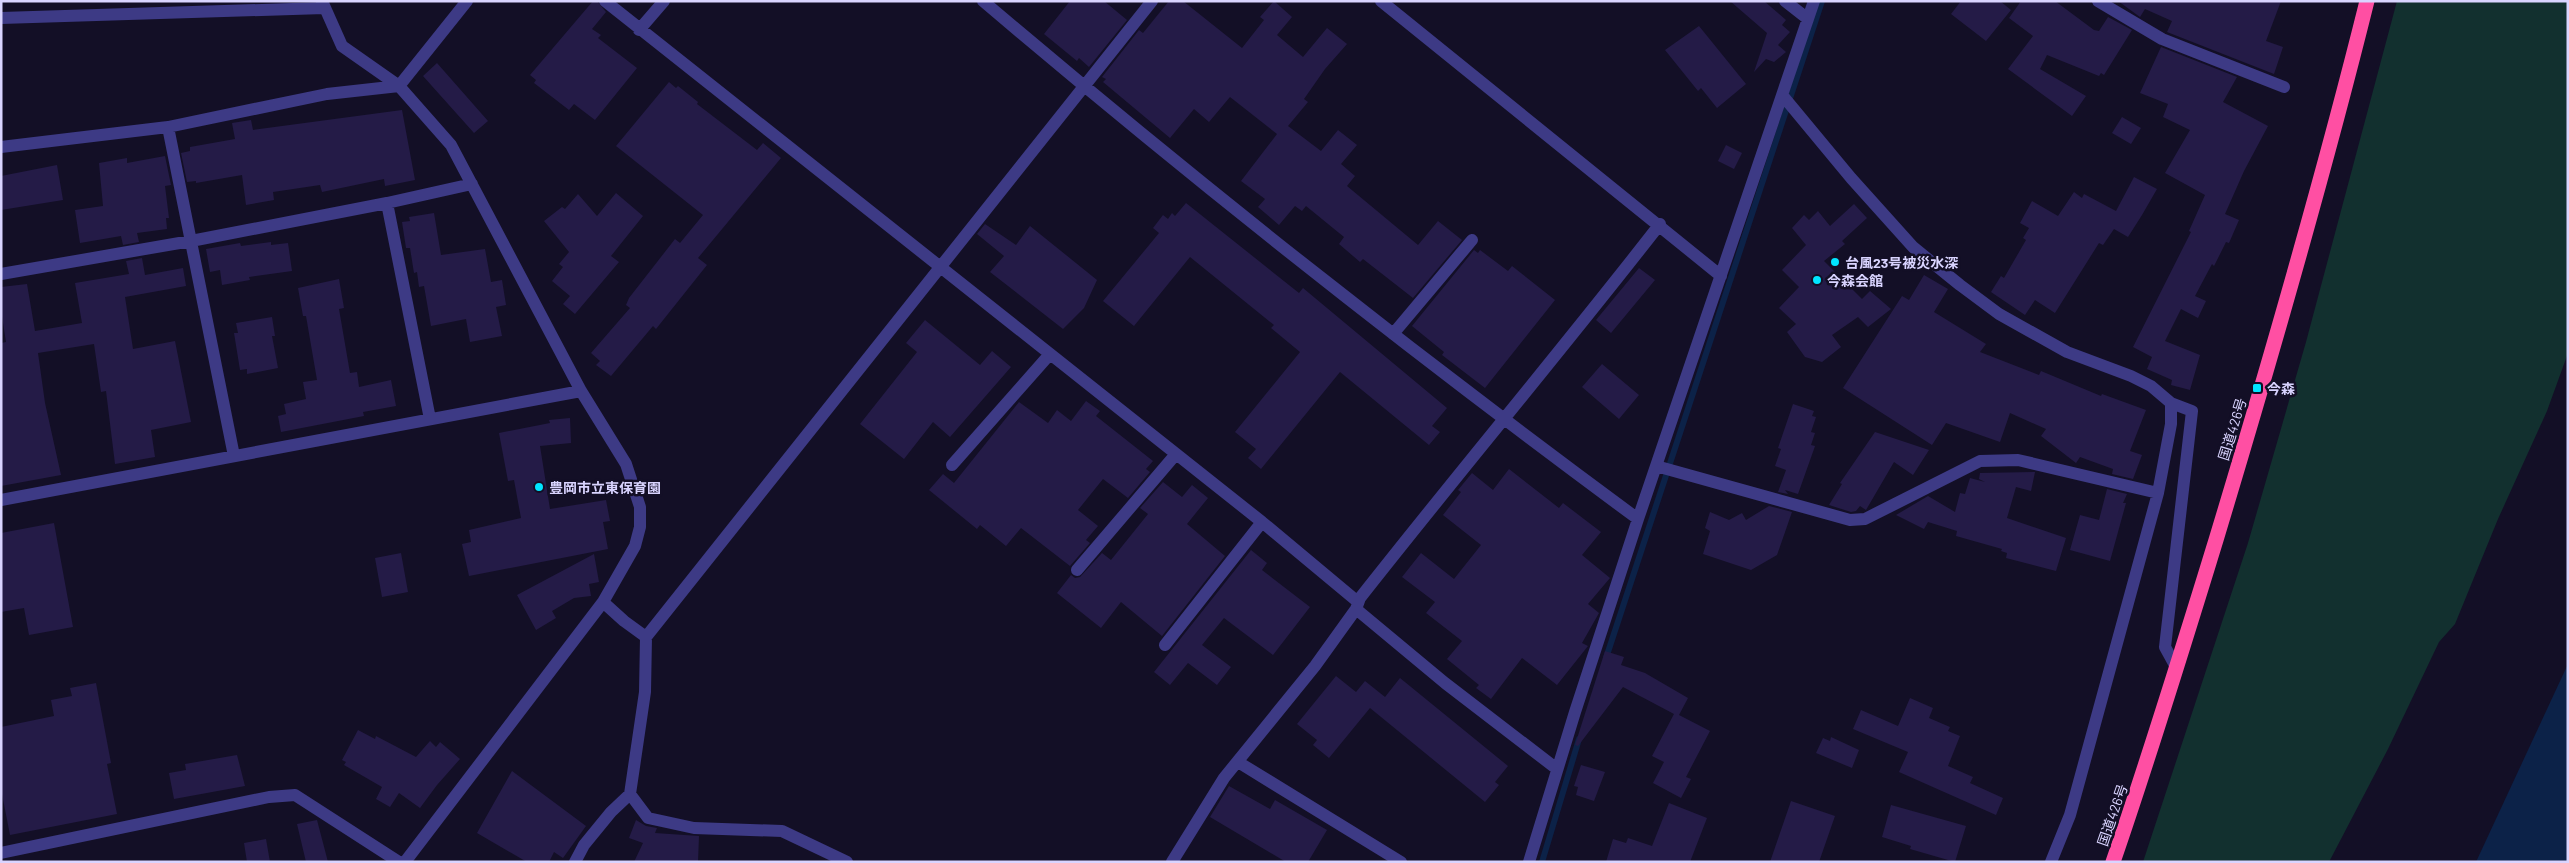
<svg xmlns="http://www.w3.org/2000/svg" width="2569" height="863" viewBox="0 0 2569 863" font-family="Barlow,'Noto Sans JP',sans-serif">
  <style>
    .green { fill: #12302f }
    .water { fill: #0c2248 }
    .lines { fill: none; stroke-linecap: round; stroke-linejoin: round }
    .stream { stroke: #0c2248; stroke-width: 6 }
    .building { fill: #241b47 }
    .minor { stroke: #3d3a85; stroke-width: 12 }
    .highway { stroke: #ff4fa3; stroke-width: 15 }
    .poi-dot { fill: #00e5ff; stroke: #130f26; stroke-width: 2 }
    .labels { text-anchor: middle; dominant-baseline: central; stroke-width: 5; stroke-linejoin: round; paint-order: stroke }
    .poi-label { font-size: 14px; font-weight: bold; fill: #d9d4ff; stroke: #130f26; text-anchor: start }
    .street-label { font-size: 14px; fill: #d9d4ff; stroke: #130f26 }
  </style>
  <rect width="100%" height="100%" fill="#130f26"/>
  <!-- green -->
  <path class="green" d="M 2397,1 L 2568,1 L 2568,353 L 2547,411 L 2498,519 L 2455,624 L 2439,642 L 2388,749 L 2329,862 L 2143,862 L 2248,543 L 2306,342 Z"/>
  <!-- water -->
  <path class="water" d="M 2568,664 L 2568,862 L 2476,862 Z"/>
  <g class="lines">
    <!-- stream -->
    <path class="stream" d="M 1606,658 L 1822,1
      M 1542,862 L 1579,739"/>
  </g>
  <!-- building -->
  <path class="building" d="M 593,1 L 597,1 L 606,12 L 592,29 L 601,35 L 598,38 L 637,68 L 595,120 L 574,104 L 569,110 L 534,83 L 536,80 L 530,75 Z
    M 1070,1 L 1104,1 L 1127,20 L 1089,67 L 1079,58 L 1077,61 L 1044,34 Z
    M 1169,1 L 1183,1 L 1242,48 L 1264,20 L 1260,17 L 1274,1 L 1292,17 L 1277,35 L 1303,57 L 1327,28 L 1347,44 L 1325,69 L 1304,99 L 1308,102 L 1288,126 L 1321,151 L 1338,130 L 1357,145 L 1341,164 L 1355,176 L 1347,186 L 1418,245 L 1438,221 L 1462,240 L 1413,298 L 1363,259 L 1360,262 L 1339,244 L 1344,237 L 1306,206 L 1302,211 L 1295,206 L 1279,225 L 1258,207 L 1265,199 L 1241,181 L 1277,134 L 1230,97 L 1209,122 L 1194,109 L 1170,138 L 1103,82 L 1106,79 L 1102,77 L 1139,30 L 1143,33 Z
    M 1730,1 L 1764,1 L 1786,20 L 1782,25 L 1790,32 L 1778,45 L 1786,52 L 1774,62 L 1766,59 L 1754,72 L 1767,33 Z
    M 1961,1 L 2000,1 L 2011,10 L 1986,41 L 1951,14 Z
    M 2021,1 L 2055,1 L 2094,30 L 2099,31 L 2108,17 L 2132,30 L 2104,75 L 2101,73 L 2099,76 L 2047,55 L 2040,69 L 2086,96 L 2072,116 L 2008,69 L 2033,36 L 2009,18 Z
    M 2118,1 L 2281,1 L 2266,41 L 2283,47 L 2274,74 L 2167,32 L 2172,21 L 2145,9 L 2140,17 Z
    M 1699,26 L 1746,84 L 1717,108 L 1701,88 L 1698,91 L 1665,50 Z
    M 2161,47 L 2237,77 L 2223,102 L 2268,126 L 2244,171 L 2225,214 L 2239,220 L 2229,243 L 2226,242 L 2214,266 L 2212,264 L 2195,296 L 2206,301 L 2198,318 L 2181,309 L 2165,341 L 2200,355 L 2190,390 L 2171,385 L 2172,380 L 2147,369 L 2152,357 L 2133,347 L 2191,232 L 2189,231 L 2205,195 L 2165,173 L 2190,130 L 2163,117 L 2168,104 L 2140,93 Z
    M 437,63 L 488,121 L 474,133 L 423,76 Z
    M 669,82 L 676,88 L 678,86 L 698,102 L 697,104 L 757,150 L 763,143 L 781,158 L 698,258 L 707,265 L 656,329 L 653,326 L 611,376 L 596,365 L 600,361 L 591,353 L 630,308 L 626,305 L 629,298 L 675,239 L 680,243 L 703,215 L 616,146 Z
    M 402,110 L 415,180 L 385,186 L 384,179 L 322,192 L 320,185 L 273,192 L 274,200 L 246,205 L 242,175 L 196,183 L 196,181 L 187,182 L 181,153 L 190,151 L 190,147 L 235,139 L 232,123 L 251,120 L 253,130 Z
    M 2122,117 L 2141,128 L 2131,144 L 2112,133 Z
    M 1726,145 L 1742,153 L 1734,169 L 1718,161 Z
    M 165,156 L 171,185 L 165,186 L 169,218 L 166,218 L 167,229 L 137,233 L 139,242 L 123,245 L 121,236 L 80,243 L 75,210 L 103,206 L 99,163 L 127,158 L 127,163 Z
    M 57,165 L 63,200 L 1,210 L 1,176 Z
    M 2134,177 L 2157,189 L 2142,215 L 2128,237 L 2114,229 L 2103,245 L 2099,243 L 2055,313 L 2035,300 L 2025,315 L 1991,292 L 2001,276 L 2004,278 L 2026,240 L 2023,238 L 2029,228 L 2020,223 L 2032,201 L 2058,216 L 2074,192 L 2082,198 L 2084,194 L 2116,211 Z
    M 616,193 L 643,216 L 611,256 L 619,262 L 575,314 L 563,304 L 570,296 L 552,281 L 563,267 L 559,264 L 569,252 L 544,221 L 562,207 L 565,209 L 578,194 L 597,216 Z
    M 1186,203 L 1299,293 L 1303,288 L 1447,408 L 1432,426 L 1440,432 L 1429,445 L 1340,372 L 1261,469 L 1248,458 L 1256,449 L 1235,432 L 1300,352 L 1271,328 L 1274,325 L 1190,257 L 1134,326 L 1103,301 L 1159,233 L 1153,228 L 1163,215 L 1168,219 L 1172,213 L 1175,216 Z
    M 1854,204 L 1867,218 L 1842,241 L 1845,244 L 1824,261 L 1862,299 L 1870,291 L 1891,309 L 1868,327 L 1858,317 L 1832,335 L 1841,347 L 1822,362 L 1805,357 L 1787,332 L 1796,324 L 1779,308 L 1799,287 L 1782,270 L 1806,245 L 1792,228 L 1804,215 L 1809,220 L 1818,211 L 1830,226 Z
    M 434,213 L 441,255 L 485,249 L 491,282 L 502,280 L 506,305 L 496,307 L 502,336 L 470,342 L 466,319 L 431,326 L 424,286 L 419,287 L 417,272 L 414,273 L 410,248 L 406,248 L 402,222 L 410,221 L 409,217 Z
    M 985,224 L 1016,245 L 1030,226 L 1097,280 L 1084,308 L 1063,329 L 990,272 L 1004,256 L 977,234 Z
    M 271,242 L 271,245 L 288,243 L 292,271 L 249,277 L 250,280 L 222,285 L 220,270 L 210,272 L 206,249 L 240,243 L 241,246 Z
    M 1474,250 L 1478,253 L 1480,250 L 1508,271 L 1512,266 L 1555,300 L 1485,388 L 1442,355 L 1444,352 L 1412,326 Z
    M 142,258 L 145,275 L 183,268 L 186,286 L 125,297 L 133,349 L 175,341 L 191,422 L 151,430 L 155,457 L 115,464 L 106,391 L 101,392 L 94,344 L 38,353 L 45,403 L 61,475 L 1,486 L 1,343 L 6,342 L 1,310 L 1,287 L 27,284 L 35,331 L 82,323 L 75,283 L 129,274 L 126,261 Z
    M 1639,268 L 1655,280 L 1611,333 L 1596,320 Z
    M 1924,275 L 1948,289 L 1934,312 L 1986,344 L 1980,352 L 2039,375 L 2041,371 L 2101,396 L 2102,394 L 2146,410 L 2130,451 L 2142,455 L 2133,479 L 2112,474 L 2113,469 L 2080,457 L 2076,463 L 2041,436 L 2046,429 L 2010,413 L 2000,442 L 1946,423 L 1932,445 L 1843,388 L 1902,296 L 1909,300 Z
    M 339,279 L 344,308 L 339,309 L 350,373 L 357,372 L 359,387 L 391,380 L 396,406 L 363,412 L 364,416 L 281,432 L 278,416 L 286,414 L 284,404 L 306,399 L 303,382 L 317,380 L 306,316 L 303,316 L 298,288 Z
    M 272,317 L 275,336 L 272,336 L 278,368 L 247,374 L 247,369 L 240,370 L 234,333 L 238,333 L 236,323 Z
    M 925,320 L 980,365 L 992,351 L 1011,367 L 950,437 L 933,422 L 904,459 L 860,424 L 917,352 L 906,343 Z
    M 1602,364 L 1639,395 L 1619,419 L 1582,387 Z
    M 1086,401 L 1100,411 L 1096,416 L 1153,461 L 1146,469 L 1150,472 L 1128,498 L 1103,479 L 1078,510 L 1098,526 L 1086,540 L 1090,543 L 1070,566 L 1021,528 L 1006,546 L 980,525 L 977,529 L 929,490 L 943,474 L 954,483 L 1019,402 L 1048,423 L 1057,410 L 1071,421 Z
    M 1793,404 L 1814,411 L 1812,416 L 1816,417 L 1811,432 L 1815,433 L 1811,445 L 1815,446 L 1814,449 L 1798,494 L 1785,490 L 1788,494 L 1778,492 L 1786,470 L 1775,466 L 1781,449 L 1778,448 Z
    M 570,418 L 571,443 L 540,446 L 550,509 L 606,500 L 610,521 L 603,522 L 608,549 L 469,576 L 462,544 L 471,542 L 469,530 L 521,518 L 514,480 L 508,481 L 499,433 L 550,423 L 549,420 Z
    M 1875,432 L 1929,450 L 1913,475 L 1894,462 L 1866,510 L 1860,506 L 1856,511 L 1851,512 L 1829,505 L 1842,484 L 1840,483 Z
    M 1509,469 L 1559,508 L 1563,503 L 1601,532 L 1582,555 L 1610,578 L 1588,604 L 1599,613 L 1582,643 L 1588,646 L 1557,685 L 1522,658 L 1491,699 L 1476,688 L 1479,685 L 1447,659 L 1462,641 L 1426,613 L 1435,602 L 1402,577 L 1421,553 L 1454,579 L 1481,545 L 1443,515 L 1461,492 L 1458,490 L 1472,473 L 1493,490 Z
    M 2035,472 L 2031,491 L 2016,487 L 2007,518 L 2066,538 L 2056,571 L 2006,558 L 2007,553 L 2001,551 L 2002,549 L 1956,536 L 1957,531 L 1928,522 L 1924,529 L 1896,515 L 1928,496 L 1955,512 L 1960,493 L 1965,494 L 1970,478 L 1985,482 L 1979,479 L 1980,473 Z
    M 1163,482 L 1182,497 L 1192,485 L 1208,498 L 1187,524 L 1225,556 L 1162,636 L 1121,602 L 1101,628 L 1057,593 L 1071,575 L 1075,578 L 1080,577 L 1102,553 L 1111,560 L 1148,514 L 1140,508 Z
    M 2107,489 L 2127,494 L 2123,503 L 2126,503 L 2110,561 L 2070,550 L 2080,515 L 2099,520 Z
    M 1769,506 L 1792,512 L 1777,555 L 1751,570 L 1703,554 L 1710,531 L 1705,528 L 1710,512 L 1729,520 L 1742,513 L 1746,520 Z
    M 54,523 L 73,627 L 29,635 L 24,608 L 1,612 L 1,533 Z
    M 1251,550 L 1267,563 L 1262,570 L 1310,607 L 1273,655 L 1224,618 L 1202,645 L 1231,667 L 1217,685 L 1188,663 L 1170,685 L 1154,672 Z
    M 401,553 L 408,592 L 382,597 L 375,558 Z
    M 594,554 L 599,582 L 589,584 L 591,596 L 574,598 L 552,611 L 556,618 L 536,630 L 517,595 Z
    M 1605,651 L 1624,657 L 1621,665 L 1645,673 L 1688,698 L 1679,715 L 1710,731 L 1686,777 L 1691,779 L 1681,798 L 1653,783 L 1664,762 L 1652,756 L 1674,714 L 1623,687 L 1578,746 L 1575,745 Z
    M 1336,676 L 1356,692 L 1365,681 L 1385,697 L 1400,678 L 1508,766 L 1495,782 L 1499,785 L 1485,802 L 1370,708 L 1329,758 L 1313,745 L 1317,740 L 1297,724 Z
    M 96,683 L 111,763 L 107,764 L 117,814 L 10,835 L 1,789 L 1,727 L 54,716 L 51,700 L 72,696 L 70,688 Z
    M 1910,698 L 1933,708 L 1929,718 L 1950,727 L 1948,731 L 1960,736 L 1948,766 L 1973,777 L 1970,783 L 2003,798 L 1996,815 L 1899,772 L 1908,752 L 1853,729 L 1861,710 L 1898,726 Z
    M 358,730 L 375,739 L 376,736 L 416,757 L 430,741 L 436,747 L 440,742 L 460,759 L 437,785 L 420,808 L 399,793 L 390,807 L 376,799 L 382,787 L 344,765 L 346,762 L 342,760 Z
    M 1831,737 L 1859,750 L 1852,768 L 1816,753 L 1823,738 L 1830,741 Z
    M 237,755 L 245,786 L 174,799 L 169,773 L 186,770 L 185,764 Z
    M 1581,765 L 1605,772 L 1594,801 L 1576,795 L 1578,787 L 1574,786 Z
    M 512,771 L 586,826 L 563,858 L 554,852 L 549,862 L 527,862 L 477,833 Z
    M 1229,786 L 1270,809 L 1275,800 L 1327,830 L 1308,862 L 1286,862 L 1210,817 Z
    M 1791,801 L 1835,816 L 1819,862 L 1770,862 Z
    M 1669,803 L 1707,818 L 1690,862 L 1606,862 L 1613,839 L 1626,843 L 1628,838 L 1652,846 Z
    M 1891,805 L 1966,826 L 1955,862 L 1910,849 L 1911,846 L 1882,837 Z
    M 317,820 L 328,862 L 306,862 L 297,824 Z
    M 636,820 L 646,826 L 657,828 L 655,833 L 699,836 L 698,862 L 634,862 L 643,843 L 629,838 Z
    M 266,839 L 270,862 L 247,862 L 244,843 Z"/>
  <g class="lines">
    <!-- minor -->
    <path class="minor" d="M 322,1 L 342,46 L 399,86 L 451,145 L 581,391 L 626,464 L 640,507 L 640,527 L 635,546 L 603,602 L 405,862
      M 605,1 L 1262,522 L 1358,602
      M 983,1 C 1195,181 1414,354 1638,519
      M 1381,1 L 1721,276
      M 1785,1 L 1808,19
      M 2098,1 L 2162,39 L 2284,87
      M 1,18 L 324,8
      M 639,30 L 664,1
      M 1783,96 L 1851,178 L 1913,247 L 1960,285 L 1999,314 L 2067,352 L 2131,376 L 2151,386 L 2171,403 L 2171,424 L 2158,493 L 2070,815 L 2051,862
      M 168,127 L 234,456
      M 1,147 L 168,127 L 327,94 L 399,86 L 467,1
      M 387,203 L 472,184
      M 1,274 L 191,241 L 387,203 L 430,419
      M 1393,334 L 1472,240
      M 2171,403 L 2192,411 L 2165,647 L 2176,667
      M 952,465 L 1050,354
      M 1656,466 L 1850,520 L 1865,519 L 1980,461 L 2018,460 L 2158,493
      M 1,500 L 581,391
      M 1077,570 L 1176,454
      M 603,602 L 624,621 L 646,637
      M 1356,609 L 1445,683 L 1557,769
      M 1165,645 L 1262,522
      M 1238,762 L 1401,862
      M 630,794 L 648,818 L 694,828 L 782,831 L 847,862
      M 1,853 L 269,797 L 295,795 L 399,862
      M 575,862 L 584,845 L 611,812 L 630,794 L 645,692 L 646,637 L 1152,1
      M 1172,862 L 1224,778 L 1315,666 L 1356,609 L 1360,598 C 1459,472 1562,350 1660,224
      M 1529,862 L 1575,712 L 1638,519 L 1814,1"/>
    <!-- highway -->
    <path class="highway" d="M 2113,862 C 2150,755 2183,647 2216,540 C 2270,361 2322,182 2367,1"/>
  </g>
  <!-- markers -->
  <g class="poi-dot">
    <circle cx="1835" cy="262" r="5"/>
    <circle cx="1817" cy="280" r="5"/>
    <rect x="2252" y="383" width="10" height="10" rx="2.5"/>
    <circle cx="539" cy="487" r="5"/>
  </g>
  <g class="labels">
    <!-- poi labels -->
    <g class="poi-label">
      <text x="1845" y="262">台風23号被災水深</text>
      <text x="1827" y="280">今森会館</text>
      <text x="2267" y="388">今森</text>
      <text x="549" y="487">豊岡市立東保育園</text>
    </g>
    <!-- street labels -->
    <g class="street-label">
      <text transform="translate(2232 429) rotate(-73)">国道426号</text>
      <text transform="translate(2112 815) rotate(-71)">国道426号</text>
    </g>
  </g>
  <!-- border -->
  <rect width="2569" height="863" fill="none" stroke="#d9d4ff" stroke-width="5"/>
</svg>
